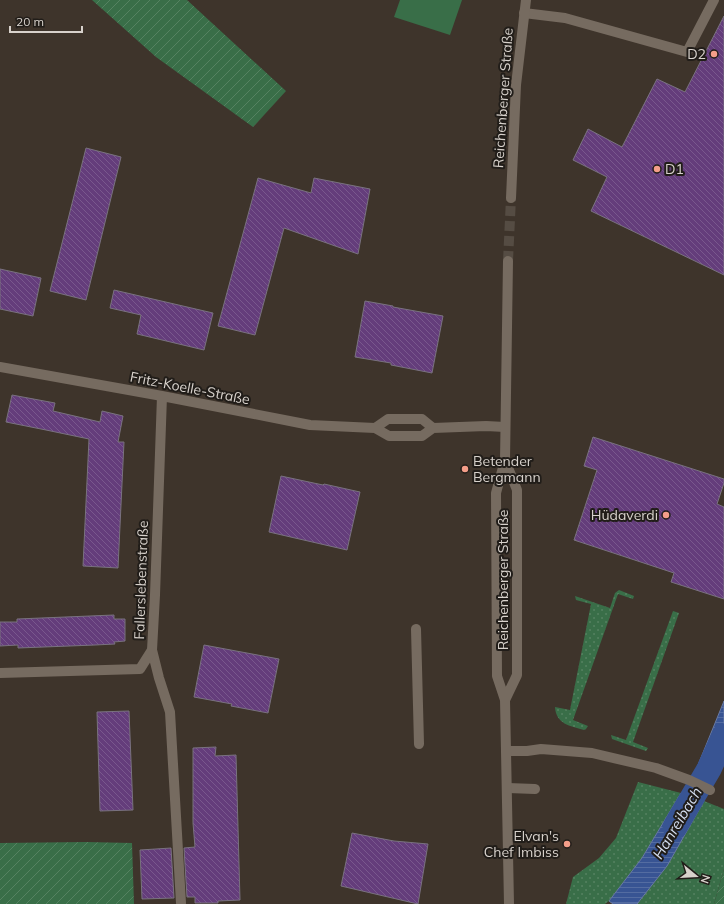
<svg xmlns="http://www.w3.org/2000/svg" width="724" height="904" viewBox="0 0 724 904" font-family="Mulish,sans-serif">
  <style>
    .grass { fill: url(#grass-dots) }
    .garden { fill: url(#garden-furrows) }
    .pitch { fill: #396e48 }
    .water { fill: url(#water-rules); stroke: #687aa4 }
    .lines { fill: none; stroke-linecap: round; stroke-linejoin: round }
    .canal { stroke: #385493; stroke-width: 25 }
    .building { fill: url(#building-back-hatch); stroke: #79727f }
    .secondary-tunnel { stroke: #554c43; stroke-width: 10; stroke-dasharray: 10 5; stroke-linecap: butt }
    .lane { stroke: #766b60; stroke-width: 10 }
    .street { stroke: #766b60; stroke-width: 10 }
    .secondary { stroke: #766b60; stroke-width: 10 }
    .poi-dot { fill: #f49e89; stroke: #211d19; stroke-width: 1.5 }
    .labels { text-anchor: middle; dominant-baseline: central; stroke-width: 4; stroke-linejoin: round; paint-order: stroke }
    .poi-label { font-size: 14px; fill: #d8d2cc; stroke: #211d19; text-anchor: end }
    .street-label { font-size: 14px; fill: #d8d2cc; stroke: #211d19 }
    .water-label { font-size: 15px; font-style: italic; fill: #d4def0; stroke: #211d19 }
  </style>
  <defs>
    <pattern id="grass-dots" width="8" height="8" patternUnits="userSpaceOnUse"><rect width="8" height="8" fill="#396e48"/><path d="M2 2h.1M6 6h.1" fill="none" stroke="#558261" stroke-width="1.8" stroke-linecap="round"/></pattern>
    <pattern id="garden-furrows" width="10" height="10" patternUnits="userSpaceOnUse"><rect width="10" height="10" fill="#396e48"/><path d="M-1 1l2-2M0 10L10 0M9 11l2-2" fill="none" stroke="#558261"/></pattern>
    <pattern id="water-rules" width="6" height="5" patternUnits="userSpaceOnUse"><rect width="6" height="5" fill="#385493"/><path d="M0 2.5h6" fill="none" stroke="#546ca1"/></pattern>
    <pattern id="building-back-hatch" width="6" height="6" patternUnits="userSpaceOnUse"><rect width="6" height="6" fill="#643d7b"/><path d="M-1 5l2 2M0 0l6 6M5-1l2 2" fill="none" stroke="#79588d"/></pattern>
  </defs>
  <rect width="100%" height="100%" fill="#3e342b"/>
  <!-- grass -->
  <path class="grass" d="M 619,590 L 634,596 L 633,599 L 618,594 L 573,720 L 588,726 L 586,729 L 584,730 C 570,726 556,724 555,707 L 570,710 L 591,604 L 576,600 L 575,596 L 610,608 L 615,593 Z
    M 673,611 L 679,613 L 633,742 L 648,748 L 646,751 L 612,739 L 611,735 L 626,740 Z
    M 638,782 L 681,793 L 642,858 L 609,901 L 605,904 L 566,904 L 573,877 L 599,858 L 616,838 Z
    M 704,801 L 724,809 L 724,869 L 714,904 L 637,904 L 667,866 Z"/>
  <!-- garden -->
  <path class="garden" d="M 92,0 L 187,0 L 286,91 L 253,127 L 156,57 Z
    M 86,842 L 132,843 L 134,904 L 0,904 L 0,843 Z
    M 724,869 L 724,904 L 714,904 Z"/>
  <!-- pitch -->
  <path class="pitch" d="M 400,0 L 462,0 L 450,35 L 394,17 Z"/>
  <!-- water -->
  <path class="water" d="M 724,701 L 724,761 L 720,773 L 698,765 Z
    M 681,793 L 704,801 L 667,866 L 637,904 L 613,904 L 609,901 L 642,858 Z"/>
  <g class="lines">
    <!-- canal -->
    <path class="canal" d="M 675,827 L 709,769 L 724,736"/>
  </g>
  <!-- building -->
  <path class="building" d="M 724,16 L 724,275 L 591,211 L 607,177 L 573,160 L 588,129 L 622,147 L 657,79 L 685,92 Z
    M 86,148 L 121,157 L 86,300 L 50,291 Z
    M 258,178 L 311,193 L 314,178 L 370,189 L 358,254 L 284,228 L 255,335 L 218,326 Z
    M 0,269 L 41,278 L 33,316 L 0,309 Z
    M 114,290 L 213,313 L 204,350 L 137,334 L 141,315 L 110,308 Z
    M 365,301 L 393,306 L 393,307 L 443,316 L 432,373 L 391,365 L 391,363 L 355,357 Z
    M 12,395 L 55,403 L 53,411 L 100,422 L 102,411 L 123,416 L 118,442 L 124,442 L 118,568 L 83,566 L 89,439 L 46,430 L 6,422 Z
    M 593,437 L 724,479 L 724,483 L 717,504 L 724,507 L 724,599 L 671,582 L 674,573 L 574,540 L 597,470 L 584,466 Z
    M 281,476 L 323,485 L 324,484 L 360,492 L 347,550 L 269,532 Z
    M 114,615 L 114,619 L 125,619 L 125,641 L 114,642 L 115,644 L 95,645 L 18,648 L 18,645 L 0,646 L 0,622 L 17,622 L 17,619 Z
    M 204,645 L 279,659 L 268,713 L 231,706 L 232,704 L 194,697 Z
    M 129,711 L 133,810 L 100,811 L 97,712 Z
    M 216,747 L 215,756 L 236,755 L 240,900 L 218,901 L 218,903 L 195,903 L 195,897 L 187,897 L 184,848 L 195,847 L 193,823 L 193,748 Z
    M 352,833 L 394,841 L 428,844 L 418,904 L 341,886 Z
    M 171,848 L 174,898 L 142,899 L 140,850 Z"/>
  <g class="lines">
    <!-- secondary-tunnel -->
    <path class="secondary-tunnel" d="M 508,261 L 511,198"/>
    <!-- lane -->
    <path class="lane" d="M 524,13 L 565,18 L 687,52 L 714,0
      M 416,629 L 419,744
      M 152,650 L 159,678 L 170,712 L 181,903
      M 506,751 L 527,751 L 541,749 L 592,753 L 656,768 L 689,780 L 710,790
      M 507,788 L 535,789"/>
    <!-- street -->
    <path class="street" d="M 0,367 L 162,396 L 310,425 L 375,428 L 389,436 L 422,436 L 433,428 L 486,426 L 505,427
      M 375,428 L 388,419 L 422,419 L 433,428
      M 0,673 L 140,669 L 152,650 L 155,595 L 162,396"/>
    <!-- secondary -->
    <path class="secondary" d="M 511,198 L 516,85 L 526,0
      M 508,261 L 505,460 L 496,493 L 497,676 L 505,700 L 509,904
      M 505,460 L 517,490 L 517,675 L 505,700"/>
  </g>
  <!-- markers -->
  <g class="poi-dot">
    <circle cx="714" cy="54" r="4"/>
    <circle cx="657" cy="169" r="4"/>
    <circle cx="465" cy="469" r="4"/>
    <circle cx="666" cy="515" r="4"/>
    <circle cx="567" cy="844" r="4"/>
  </g>
  <g class="labels">
    <!-- poi labels -->
    <g class="poi-label">
      <text x="706" y="54">D2</text>
      <text x="665" y="169" text-anchor="start">D1</text>
      <text x="473" y="461" text-anchor="start">Betender<tspan x="473" dy="16">Bergmann</tspan></text>
      <text x="658" y="515">Hüdaverdi</text>
      <text x="559" y="836">Elvan's<tspan x="559" dy="16">Chef Imbiss</tspan></text>
    </g>
    <!-- street labels -->
    <g class="street-label">
      <text transform="translate(503 98) rotate(-86)">Reichenberger Straße</text>
      <text transform="translate(190 388) rotate(11)">Fritz-Koelle-Straße</text>
      <text transform="translate(141 580) rotate(-88)">Fallerslebenstraße</text>
      <text transform="translate(503 580) rotate(-90)">Reichenberger Straße</text>
    </g>
    <!-- water labels -->
    <g class="water-label">
      <text transform="translate(677 823) rotate(-59)">Hanreibach</text>
    </g>
  </g>
  <!-- north arrow -->
  <g transform="translate(696 876) rotate(108)" stroke="#211d19" stroke-width="3" paint-order="stroke">
  <path d="M0-3L7 15L0 10L-7 15Z" fill="#d8d2cc"/>
  <text y="-6" font-size="11" font-weight="bold" text-anchor="middle" fill="#d8d2cc">N</text>
  </g>
  <!-- scale -->
  <path d="M10 26v6h72v-6" fill="none" stroke="#d8d2cc" stroke-width="2"/>
  <text x="16" y="26" font-size="12" fill="#d8d2cc" stroke="#211d19" stroke-width="3" paint-order="stroke">20 m</text>
</svg>
